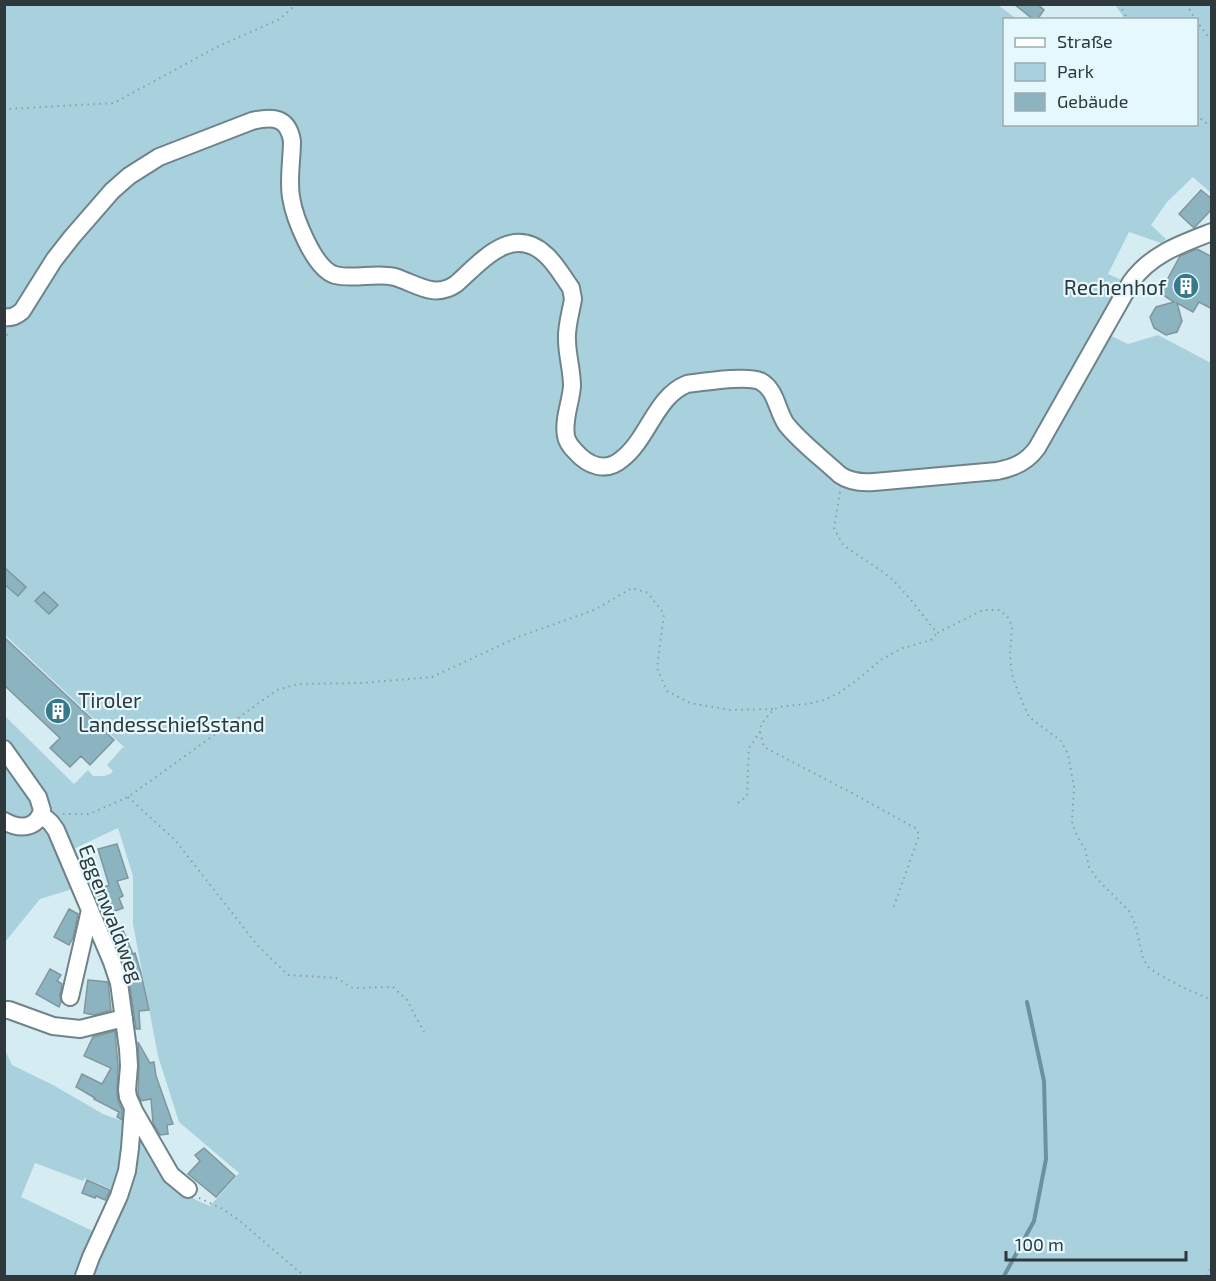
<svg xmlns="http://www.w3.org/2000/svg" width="1216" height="1281" viewBox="0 0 1216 1281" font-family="'Exo 2',sans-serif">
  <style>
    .green { fill: #a9d1dd }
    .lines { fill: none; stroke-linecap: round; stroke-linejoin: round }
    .stream { stroke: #6a929e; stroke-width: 4 }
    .building { fill: #8bb4c0; stroke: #80969c; stroke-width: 1.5 }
    .minor-casing { stroke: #6f848a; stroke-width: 20 }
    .path { stroke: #8d9ea3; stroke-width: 2; stroke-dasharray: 1.5 4.5; stroke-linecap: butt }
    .minor { stroke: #fff; stroke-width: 16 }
    .labels { text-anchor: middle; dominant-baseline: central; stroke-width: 4.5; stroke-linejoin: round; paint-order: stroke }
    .poi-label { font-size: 21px; fill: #2f383a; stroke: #e5f8fe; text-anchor: end }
    .street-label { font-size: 21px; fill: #2f383a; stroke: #e5f8fe }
  </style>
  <rect width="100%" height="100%" fill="#d5ecf3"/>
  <!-- green -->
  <path class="green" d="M 5,5 L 998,5 L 1017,19 L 1004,20 L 1004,124 L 1196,124 L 1196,20 L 1125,19 L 1115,5 L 1211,5 L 1211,193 L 1193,177 L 1167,202 L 1151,225 L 1166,239 L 1161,243 L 1129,232 L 1108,274 L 1126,282 L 1099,330 L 1128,344 L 1158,335 L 1211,363 L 1211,1276 L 87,1276 L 137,1123 L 176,1185 L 196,1200 L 210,1206 L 239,1173 L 179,1122 L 158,1056 L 133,924 L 133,876 L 118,828 L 61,855 L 76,888 L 40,899 L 5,942 L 5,716 L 74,784 L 88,770 L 93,776 C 100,776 109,777 113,771 L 107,765 L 123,747 L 126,749 L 5,635 Z
    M 5,1052 L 7,1054 L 12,1065 L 53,1085 L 103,1114 L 128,1123 L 118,1192 L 85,1178 L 83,1181 L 35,1163 L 21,1197 L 97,1233 L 80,1276 L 5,1276 Z"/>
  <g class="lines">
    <!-- stream -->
    <path class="stream" d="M 1004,1276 L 1034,1221 L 1046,1159 L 1044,1081 L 1027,1002"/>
  </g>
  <!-- building -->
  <path class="building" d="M 1014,4 L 1037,4 L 1044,10 L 1037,20 L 1034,20 Z
    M 1201,190 L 1212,199 L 1212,209 L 1194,228 L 1179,214 Z
    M 1197,249 L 1212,257 L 1212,309 L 1199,302 L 1193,312 L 1177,303 L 1182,321 L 1177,332 L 1166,335 L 1154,328 L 1150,317 L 1156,307 L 1174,302 L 1160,293 L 1180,256 Z
    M 4,567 L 26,587 L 18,596 L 4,584 Z
    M 44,592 L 58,605 L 49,614 L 35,601 Z
    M 4,637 L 114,740 L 90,765 L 81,756 L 70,767 L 50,748 L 60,738 L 4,685 Z
    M 117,844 L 128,878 L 117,881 L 123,896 L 119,898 L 123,908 L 107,914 L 122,928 L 133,954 L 135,953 L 141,973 L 149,1010 L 139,1011 L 140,1029 L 136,1029 L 129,980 L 110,930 L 112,931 L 98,897 L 100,896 L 98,890 L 109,885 L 98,849 Z
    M 69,909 L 78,914 L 73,938 L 69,945 L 54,937 Z
    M 50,969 L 61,975 L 57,981 L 62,984 L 60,995 L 61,1002 L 59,1007 L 36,994 Z
    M 88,980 L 108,982 L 111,1010 L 94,1015 L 84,1013 Z
    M 115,1031 L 118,1066 L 117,1091 L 118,1101 L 122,1110 L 122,1120 L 117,1117 L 119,1112 L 94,1099 L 95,1098 L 76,1087 L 82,1074 L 102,1084 L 111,1068 L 84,1056 L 93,1037 Z
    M 138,1042 L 150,1063 L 154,1062 L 156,1076 L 173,1124 L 167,1125 L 168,1134 L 160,1135 L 153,1123 L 151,1099 L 141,1101 L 138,1094 L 139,1065 Z
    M 204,1148 L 235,1176 L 216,1197 L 188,1174 L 200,1161 L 195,1155 Z
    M 87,1180 L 110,1190 L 105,1200 L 96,1196 L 95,1198 L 82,1193 Z"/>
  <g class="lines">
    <!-- minor casing -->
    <g class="minor-casing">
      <path id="minor" d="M 4,317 C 12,318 16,316 22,311 L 54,260 L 72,237 L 112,191 L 129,176 L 159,157 L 252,121 C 273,116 288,117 292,141 C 292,159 288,179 291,197 C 294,217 314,269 335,275 C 354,280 376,272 395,277 C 417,284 434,299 456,284 C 481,262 512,223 546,255 C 556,264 563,277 571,288 L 573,299 C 571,312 566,327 567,340 C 567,355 572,370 572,386 C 571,402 563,419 566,436 C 567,442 571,447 575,451 C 588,466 606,473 622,459 C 648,439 656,396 687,384 C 703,382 746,375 760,381 C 776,389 777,411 786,424 C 800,442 823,459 840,475 C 850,482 861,483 874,482 L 997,471 C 1014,468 1027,462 1037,448 L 1131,282 C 1151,254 1181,244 1212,232
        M 4,749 L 38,797 L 42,810 C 37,829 20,830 4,821
        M 41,814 L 51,823 L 56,830 L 112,962 L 119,983 L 128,1049 L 129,1066 L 127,1090 L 128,1097 L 133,1108 L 130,1148 L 127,1171 L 119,1196 L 91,1257 L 84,1276
        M 70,997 L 90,910
        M 4,1010 L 9,1010 L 53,1026 L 80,1029 L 124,1018
        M 133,1109 L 171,1175 L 188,1189"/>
    </g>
    <!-- path -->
    <path class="path" d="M 1119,4 L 1128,20
      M 1186,4 L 1196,20
      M 1196,20 L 1212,42
      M 4,107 L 8,109 L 114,103 L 219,46 L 280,19 L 296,4
      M 1196,115 L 1212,128
      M 4,341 L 9,330
      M 840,492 L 834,528 L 843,545 L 883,572 L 893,580 L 911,600 L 937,633 L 983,610 L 999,610 L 1007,616 L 1012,626 L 1010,655 L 1012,675 L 1019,694 L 1029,717 L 1061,741 L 1068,754 L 1074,787 L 1072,822 L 1077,836 L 1085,849 L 1089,867 L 1097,879 L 1129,911 L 1135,924 L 1143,958 L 1148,967 L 1158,974 L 1184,988 L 1212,1000
      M 760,732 L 764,747 L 852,793 L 917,829 L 919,836 L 893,909
      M 128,797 L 175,840 L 258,946 L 288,975 L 336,978 L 353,988 L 393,987 L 407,1000 L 424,1032
      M 738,803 L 747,796 L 749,748 L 760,732 L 761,724 L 774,709 L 784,706 L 808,704 L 824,700 L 839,693 L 857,680 L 882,659 L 903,648 L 931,640 L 937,633
      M 63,814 L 89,814 L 128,797 L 277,690 L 298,684 L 362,683 L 432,677 L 518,637 L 594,610 L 632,588 L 648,593 L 664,614 L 657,668 L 667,691 L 690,703 L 730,710 L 774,709
      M 199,1198 L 223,1209 L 240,1221 L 304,1276
      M 1207,1276 L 1212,1264"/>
    <!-- minor -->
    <use href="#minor" class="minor"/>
  </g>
  <!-- icons -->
  <defs>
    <g id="building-disc" transform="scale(1.35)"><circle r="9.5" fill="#37798b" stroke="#e5f8fe"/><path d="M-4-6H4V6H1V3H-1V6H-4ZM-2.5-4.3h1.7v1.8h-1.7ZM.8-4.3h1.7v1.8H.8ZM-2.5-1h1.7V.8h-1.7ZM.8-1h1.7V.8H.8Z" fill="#fff"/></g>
  </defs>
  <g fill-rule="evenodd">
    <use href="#building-disc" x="1186" y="286"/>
    <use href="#building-disc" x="58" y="711"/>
  </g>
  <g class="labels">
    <!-- poi labels -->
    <g class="poi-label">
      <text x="1166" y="286">Rechenhof</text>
      <text x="78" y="699" text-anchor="start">Tiroler<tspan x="78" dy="24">Landesschießstand</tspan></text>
    </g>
    <!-- street labels -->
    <g class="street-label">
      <text transform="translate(112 913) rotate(69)">Eggenwaldweg</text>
    </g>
  </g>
  <!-- border -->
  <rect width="1216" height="1281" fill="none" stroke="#2f383a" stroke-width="12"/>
  <!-- legend -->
  <rect x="1003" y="18" width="195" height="108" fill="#e5f8fe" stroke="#9cabb0" stroke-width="1.5"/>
  <rect x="1015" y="38" width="30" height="9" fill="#ffffff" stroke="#9cabb0" stroke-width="1.5"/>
  <text x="1057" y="48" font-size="18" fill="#2f383a">Straße</text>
  <rect x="1015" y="63" width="30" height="18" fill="#a9d1dd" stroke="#9cabb0" stroke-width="1.5"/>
  <text x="1057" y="78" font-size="18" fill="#2f383a">Park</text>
  <rect x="1015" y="93" width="30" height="18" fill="#8bb4c0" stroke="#9cabb0" stroke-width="1.5"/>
  <text x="1057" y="108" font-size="18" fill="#2f383a">Gebäude</text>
  <!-- scale -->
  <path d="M1006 1251v9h180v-9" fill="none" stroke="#2f383a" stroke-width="3"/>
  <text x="1015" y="1251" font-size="18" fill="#2f383a" stroke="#e5f8fe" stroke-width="4.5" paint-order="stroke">100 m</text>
</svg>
